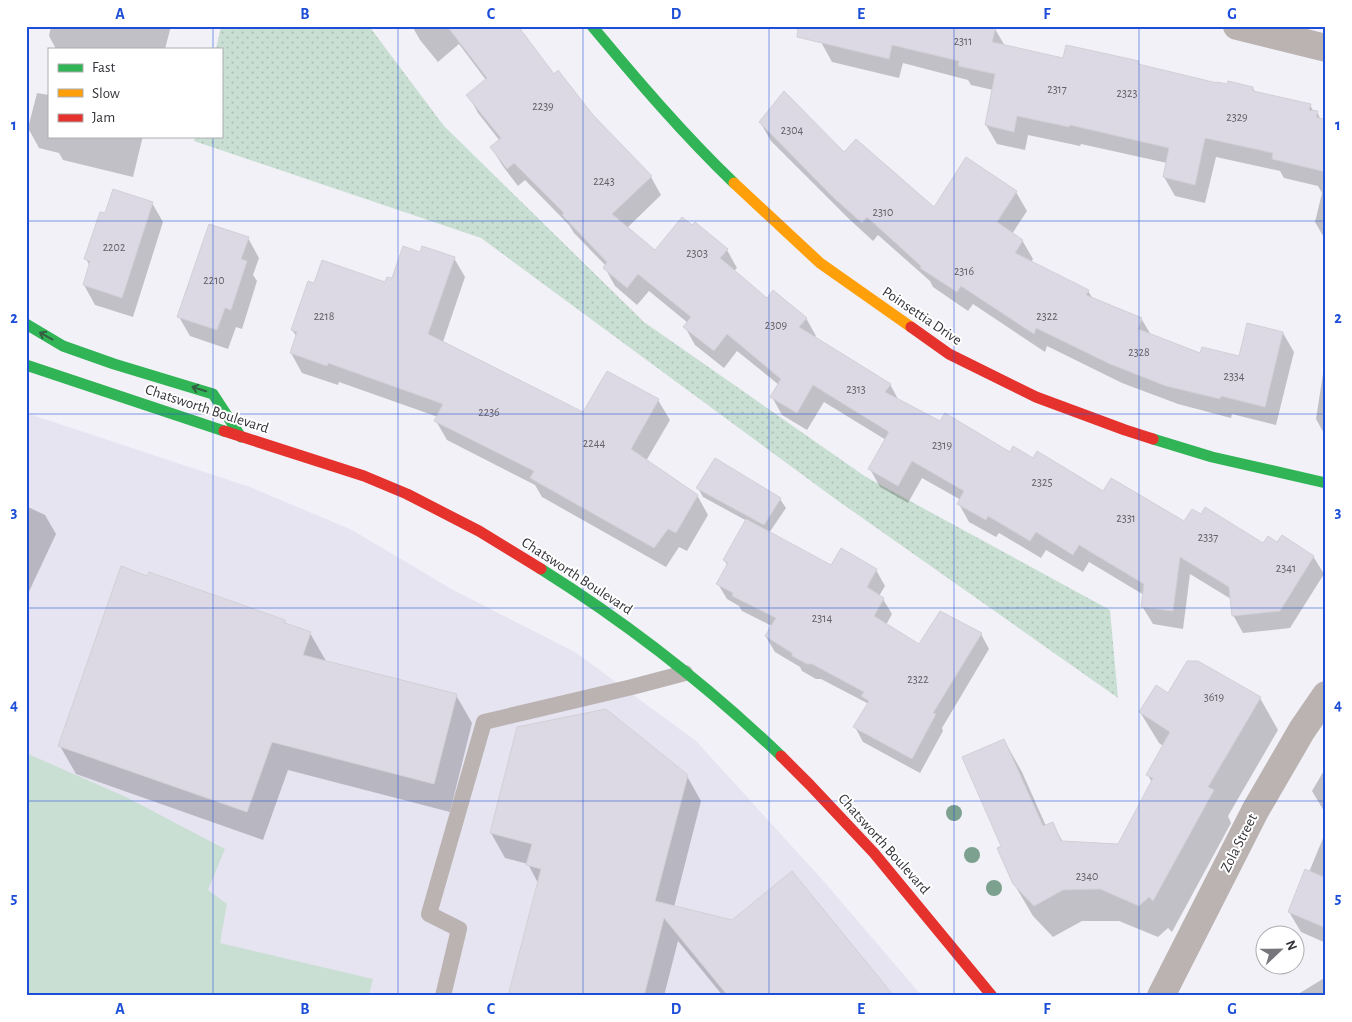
<svg xmlns="http://www.w3.org/2000/svg" width="1352" height="1022" viewBox="0 0 1352 1022" font-family="'Alegreya Sans',sans-serif">
  <style>
    .built { fill: #e7e4f2 }
    .grass { fill: url(#grass-dots) }
    .garden { fill: #cadfd3 }
    .shadow { fill: #0003 }
    .building { fill: #dcd9e4; stroke: #d1d0d6 }
    .lines { fill: none; stroke-linecap: round; stroke-linejoin: round }
    .lane { stroke: #bab3b1; stroke-width: 16 }
    .street { stroke: #bab3b1; stroke-width: 28 }
    .fast { stroke: #30b455; stroke-width: 11 }
    .slow { stroke: #ff9f0a; stroke-width: 11 }
    .jam { stroke: #e5322d; stroke-width: 11 }
    .tree { fill: #7da18f }
    .oneway { stroke: #336043 }
    .grid { fill: none; stroke: #1d4ed8; stroke-width: 1; stroke-opacity: 0.55 }
    .labels { text-anchor: middle; dominant-baseline: central; stroke-width: 4; stroke-linejoin: round; paint-order: stroke }
    .number-label { font-size: 12px; fill: #626068 }
    .street-label { font-size: 15px; fill: #353339; stroke: #fff }
    .neatline { fill: none; stroke: #1d4ed8; stroke-width: 2 }
    .grid-label { font-size: 16px; text-anchor: middle; font-weight: bold; fill: #1d4ed8 }
  </style>
  <defs>
    <pattern id="grass-dots" width="8" height="8" patternUnits="userSpaceOnUse" patternTransform="scale(1.25)"><rect width="8" height="8" fill="#cadfd3"/><path d="M2 2h.1M6 6h.1" fill="none" stroke="#aec0b6" stroke-width="1.8" stroke-linecap="round"/></pattern>
  </defs>
  <rect width="100%" height="100%" fill="#f2f1f8"/>
  <!-- built -->
  <path class="built" d="M 26,413 L 250,487 L 352,530 L 455,591 L 575,652 L 696,741 L 820,877 L 922,996 L 26,996 Z"/>
  <!-- grass -->
  <path class="grass" d="M 221,26 L 369,26 L 444,126 L 644,322 L 866,477 L 1110,610 L 1118,698 L 834,498 L 481,238 L 194,141 L 195,136 L 221,136 L 221,49 L 216,49 Z"/>
  <!-- garden -->
  <path class="garden" d="M 26,753 L 126,797 L 225,849 L 208,890 L 227,904 L 220,943 L 373,979 L 369,996 L 26,996 Z"/>
  <!-- shadow -->
  <path class="shadow" d="M 51,26 L 171,26 L 165,49 L 56,49 L 49,36 Z
    M 412,26 L 516,26 L 553,76 L 651,177 L 661,195 L 627,228 L 655,251 L 727,250 L 737,268 L 734,271 L 767,299 L 806,318 L 816,336 L 814,338 L 890,384 L 899,401 L 940,423 L 1010,453 L 1034,459 L 1104,493 L 1185,522 L 1264,545 L 1277,543 L 1313,556 L 1324,574 L 1290,628 L 1243,633 L 1233,615 L 1231,599 L 1190,574 L 1183,629 L 1153,624 L 1142,606 L 1144,595 L 1089,562 L 1083,572 L 1046,550 L 1041,558 L 999,533 L 996,537 L 969,522 L 959,504 L 961,500 L 922,478 L 908,503 L 880,487 L 870,469 L 886,440 L 824,402 L 807,430 L 782,415 L 772,397 L 779,385 L 737,351 L 724,368 L 695,345 L 685,327 L 688,323 L 649,291 L 637,305 L 615,286 L 605,268 L 606,266 L 574,233 L 569,225 L 525,180 L 518,186 L 502,165 L 492,148 L 500,141 L 478,113 L 468,95 L 486,80 L 459,44 L 438,62 L 420,40 Z
    M 995,29 L 1005,46 L 1064,59 L 1138,62 L 1141,66 L 1218,85 L 1253,88 L 1255,92 L 1310,105 L 1314,112 L 1317,112 L 1321,120 L 1326,121 L 1326,241 L 1315,222 L 1322,193 L 1318,186 L 1284,178 L 1280,171 L 1216,157 L 1205,203 L 1175,196 L 1164,177 L 1167,163 L 1081,144 L 1080,146 L 1028,135 L 1025,150 L 997,144 L 986,125 L 993,90 L 971,85 L 968,80 L 903,63 L 899,78 L 832,62 L 821,42 Z
    M 37,93 L 49,95 L 49,136 L 143,136 L 133,177 L 63,160 L 59,153 L 39,148 L 28,128 Z
    M 760,122 L 844,154 L 934,208 L 1016,192 L 1027,211 L 1012,234 L 1022,240 L 1033,259 L 1031,263 L 1088,291 L 1093,299 L 1141,318 L 1151,335 L 1201,354 L 1240,357 L 1283,333 L 1294,352 L 1276,425 L 1232,414 L 1231,418 L 1178,404 L 1122,383 L 1047,346 L 1045,352 L 973,304 L 968,311 L 933,287 L 930,281 L 878,235 L 873,241 L 848,218 L 771,141 Z
    M 152,203 L 163,222 L 133,317 L 95,305 L 84,285 L 90,266 L 86,259 L 106,214 Z
    M 248,238 L 259,258 L 253,275 L 257,281 L 242,329 L 236,327 L 228,349 L 190,336 L 179,317 Z
    M 420,253 L 454,258 L 465,277 L 443,342 L 583,414 L 607,373 L 658,400 L 670,420 L 646,461 L 697,495 L 708,515 L 687,551 L 679,547 L 666,567 L 542,497 L 535,485 L 447,440 L 436,421 L 438,417 L 339,382 L 338,385 L 302,373 L 291,353 L 297,337 L 292,330 L 315,285 L 386,284 L 393,280 Z
    M 1326,354 L 1326,437 L 1316,419 Z
    M 698,488 L 780,499 L 786,508 L 769,533 L 832,567 L 876,570 L 885,586 L 879,596 L 883,599 L 892,614 L 886,625 L 920,646 L 981,634 L 989,649 L 942,728 L 943,731 L 920,773 L 863,742 L 855,727 L 868,706 L 867,703 L 821,679 L 816,679 L 802,671 L 800,667 L 775,652 L 766,637 L 772,626 L 742,611 L 739,606 L 727,599 L 718,584 L 728,566 L 724,560 L 747,521 L 703,497 Z
    M 26,506 L 45,515 L 56,534 L 26,598 Z
    M 148,578 L 285,621 L 287,625 L 310,633 L 326,661 L 326,662 L 456,695 L 472,723 L 450,812 L 288,770 L 263,840 L 76,774 L 60,746 Z
    M 1169,695 L 1260,698 L 1278,730 L 1228,816 L 1231,823 L 1172,932 L 1168,928 L 1158,937 L 1119,921 L 1082,921 L 1053,937 L 1033,916 L 1014,884 L 1003,846 L 1004,740 L 1022,772 L 1046,826 L 1052,823 L 1063,842 L 1119,845 L 1152,783 L 1148,775 L 1163,746 L 1159,743 L 1140,712 Z
    M 1326,767 L 1326,812 L 1324,811 L 1312,791 Z
    M 687,776 L 701,801 L 674,907 L 893,996 L 723,996 L 678,941 L 664,996 L 509,996 L 538,883 L 528,864 L 505,858 L 491,833 Z
    M 1326,831 L 1326,943 L 1301,932 L 1289,912 L 1309,872 Z
    M 1326,977 L 1326,996 L 1295,996 Z"/>
  <!-- building -->
  <path class="building" d="M 447,26 L 518,26 L 554,74 L 558,70 L 593,115 L 652,176 L 612,214 L 655,250 L 682,217 L 692,225 L 695,222 L 728,249 L 720,258 L 767,298 L 773,290 L 807,318 L 799,327 L 891,384 L 885,392 L 940,421 L 945,413 L 1010,452 L 1013,446 L 1033,458 L 1037,451 L 1103,491 L 1111,478 L 1184,521 L 1192,509 L 1201,514 L 1205,507 L 1263,543 L 1268,536 L 1277,542 L 1282,535 L 1314,556 L 1280,611 L 1232,616 L 1229,587 L 1180,557 L 1173,611 L 1141,607 L 1144,584 L 1079,545 L 1073,555 L 1036,532 L 1030,541 L 988,516 L 986,520 L 957,504 L 964,491 L 912,461 L 898,486 L 868,469 L 889,432 L 813,385 L 797,413 L 770,397 L 781,379 L 727,334 L 714,351 L 683,327 L 691,317 L 638,274 L 627,288 L 603,268 L 607,262 L 562,215 L 564,213 L 514,163 L 507,169 L 490,147 L 501,138 L 466,95 L 487,78 Z
    M 798,26 L 996,26 L 992,42 L 1063,58 L 1066,45 L 1139,61 L 1138,64 L 1217,83 L 1217,82 L 1227,84 L 1228,81 L 1253,87 L 1253,91 L 1311,104 L 1309,110 L 1318,111 L 1316,117 L 1326,120 L 1326,172 L 1272,159 L 1273,153 L 1205,138 L 1195,185 L 1163,177 L 1169,148 L 1070,125 L 1069,127 L 1017,116 L 1014,132 L 985,125 L 995,74 L 958,66 L 959,61 L 892,45 L 889,59 L 797,37 Z
    M 784,91 L 844,152 L 856,139 L 934,207 L 966,157 L 1017,191 L 997,222 L 1023,240 L 1015,253 L 1089,290 L 1086,295 L 1142,318 L 1138,329 L 1200,353 L 1202,347 L 1239,356 L 1247,323 L 1283,332 L 1265,407 L 1221,396 L 1220,399 L 1166,386 L 1110,364 L 1036,328 L 1034,334 L 961,286 L 957,292 L 920,268 L 921,266 L 867,217 L 862,223 L 835,199 L 759,122 Z
    M 113,189 L 153,202 L 122,298 L 83,285 L 90,261 L 84,259 L 100,212 L 105,213 Z
    M 209,224 L 249,237 L 241,259 L 247,261 L 231,310 L 225,308 L 217,330 L 177,317 Z
    M 403,246 L 420,252 L 422,246 L 455,257 L 428,334 L 583,412 L 607,371 L 659,399 L 631,449 L 698,495 L 676,533 L 668,529 L 654,548 L 530,478 L 534,471 L 434,421 L 443,404 L 328,363 L 327,366 L 290,353 L 297,332 L 291,330 L 308,281 L 314,283 L 322,260 L 385,282 L 387,277 L 392,278 Z
    M 715,458 L 781,498 L 764,525 L 696,488 Z
    M 746,519 L 831,565 L 841,548 L 877,569 L 867,587 L 884,598 L 874,616 L 919,644 L 940,611 L 982,633 L 933,713 L 936,714 L 912,759 L 853,727 L 869,701 L 861,696 L 864,692 L 812,664 L 807,664 L 792,656 L 792,653 L 765,636 L 776,618 L 732,596 L 733,593 L 716,584 L 728,563 L 723,560 Z
    M 121,566 L 147,576 L 149,572 L 285,620 L 285,623 L 311,632 L 303,655 L 457,694 L 434,784 L 272,742 L 247,812 L 58,746 Z
    M 1187,661 L 1198,661 L 1261,697 L 1208,787 L 1214,790 L 1153,901 L 1149,897 L 1139,906 L 1100,889 L 1063,890 L 1034,906 L 1013,884 L 997,848 L 1001,846 L 962,757 L 1004,739 L 1043,826 L 1053,822 L 1061,841 L 1118,844 L 1153,778 L 1146,775 L 1170,732 L 1139,712 L 1156,685 L 1168,693 Z
    M 606,709 L 688,775 L 655,901 L 732,920 L 792,871 L 894,996 L 728,996 L 664,918 L 644,996 L 508,996 L 541,869 L 526,865 L 532,844 L 490,833 L 517,727 Z
    M 1305,869 L 1326,878 L 1326,928 L 1288,912 Z"/>
  <g class="lines">
    <!-- lane -->
    <path class="lane" d="M 443,996 L 459,929 L 429,914 L 484,722 L 632,687 L 685,673"/>
    <!-- street -->
    <path class="street" d="M 1237,26 L 1326,48
      M 1161,996 L 1255,811 L 1302,730 L 1326,695"/>
    <!-- fast -->
    <path class="fast" d="M 592,26 C 637,80 683,134 734,183
      M 26,324 L 63,346 L 114,364 L 213,394 L 241,437
      M 26,365 L 224,431
      M 1153,439 L 1212,457 L 1326,483
      M 541,569 C 627,623 708,686 781,756"/>
    <!-- slow -->
    <path class="slow" d="M 734,183 L 820,263 L 911,327"/>
    <!-- jam -->
    <path class="jam" d="M 911,327 L 949,354 L 1036,397 L 1125,430 L 1153,439
      M 224,431 L 364,476 L 407,494 L 479,531 L 541,569
      M 781,756 L 810,785 L 874,853 L 992,996"/>
  </g>
  <!-- trees -->
  <g class="tree">
    <circle cx="954" cy="813" r="8"/>
    <circle cx="972" cy="855" r="8"/>
    <circle cx="994" cy="888" r="8"/>
  </g>
  <!-- one-way arrows -->
  <defs><path id="oneway-shaft" d="M-6 0H5M1.5-3L5.5 0L1.5 3" fill="none" stroke-width="1.6" stroke-linecap="round" stroke-linejoin="round" transform="scale(1.25)"/></defs>
  <g class="oneway">
    <use href="#oneway-shaft" transform="translate(46 336) rotate(-151)"/>
    <use href="#oneway-shaft" transform="translate(199 389) rotate(-163)"/>
  </g>
  <!-- grid -->
  <path class="grid" d="M 213,26 L 213,49M 398,26 L 398,996M 583,26 L 583,996M 769,26 L 769,996M 954,26 L 954,996M 1139,26 L 1139,996M 213,136 L 213,996M 26,221 L 1326,221M 26,414 L 1326,414M 26,608 L 1326,608M 26,801 L 1326,801"/>
  <g class="labels">
    <!-- number labels -->
    <g class="number-label">
      <text x="963" y="41">2311</text>
      <text x="1057" y="89">2317</text>
      <text x="1127" y="93">2323</text>
      <text x="543" y="106">2239</text>
      <text x="1237" y="117">2329</text>
      <text x="792" y="130">2304</text>
      <text x="604" y="181">2243</text>
      <text x="883" y="212">2310</text>
      <text x="114" y="247">2202</text>
      <text x="697" y="253">2303</text>
      <text x="964" y="271">2316</text>
      <text x="214" y="280">2210</text>
      <text x="324" y="316">2218</text>
      <text x="1047" y="316">2322</text>
      <text x="776" y="325">2309</text>
      <text x="1139" y="352">2328</text>
      <text x="1234" y="376">2334</text>
      <text x="856" y="389">2313</text>
      <text x="489" y="412">2236</text>
      <text x="594" y="443">2244</text>
      <text x="942" y="445">2319</text>
      <text x="1042" y="482">2325</text>
      <text x="1126" y="518">2331</text>
      <text x="1208" y="537">2337</text>
      <text x="1286" y="568">2341</text>
      <text x="822" y="618">2314</text>
      <text x="918" y="679">2322</text>
      <text x="1214" y="697">3619</text>
      <text x="1087" y="876">2340</text>
    </g>
    <!-- street labels -->
    <g class="street-label">
      <text transform="translate(922 316) rotate(34)">Poinsettia Drive</text>
      <text transform="translate(207 409) rotate(18)">Chatsworth Boulevard</text>
      <text transform="translate(577 576) rotate(33)">Chatsworth Boulevard</text>
      <text transform="translate(1239 843) rotate(-63)">Zola Street</text>
      <text transform="translate(884 844) rotate(48)">Chatsworth Boulevard</text>
    </g>
  </g>
  <!-- border -->
  <rect width="1352" height="1022" fill="none" stroke="#ffffff" stroke-width="55"/>
  <!-- legend -->
  <rect x="48" y="48" width="175" height="90" fill="#ffffff" stroke="#aeadb0"/>
  <rect x="58" y="64" width="25" height="8" fill="#30b455" stroke="#aeadb0"/>
  <text x="92" y="72" font-size="15" fill="#353339">Fast</text>
  <rect x="58" y="89" width="25" height="8" fill="#ff9f0a" stroke="#aeadb0"/>
  <text x="92" y="98" font-size="15" fill="#353339">Slow</text>
  <rect x="58" y="114" width="25" height="8" fill="#e5322d" stroke="#aeadb0"/>
  <text x="92" y="122" font-size="15" fill="#353339">Jam</text>
  <!-- north arrow -->
  <g transform="translate(1280 950) rotate(68)"><circle r="24" fill="#ffffff" stroke="#aeadb0"/>
  <path d="M0-4L9 19L0 12L-9 19Z" fill="#77767c"/>
  <text y="-8" font-size="14" font-weight="bold" text-anchor="middle" fill="#353339">N</text>
  </g>
  <rect x="28" y="28" width="1296" height="966" class="neatline"/>
  <g class="grid-label">
    <text x="120" y="19">A</text>
    <text x="305" y="19">B</text>
    <text x="491" y="19">C</text>
    <text x="676" y="19">D</text>
    <text x="861" y="19">E</text>
    <text x="1047" y="19">F</text>
    <text x="1232" y="19">G</text>
    <text x="14" y="130">1</text>
    <text x="1338" y="130">1</text>
    <text x="14" y="323">2</text>
    <text x="1338" y="323">2</text>
    <text x="14" y="517">3</text>
    <text x="1338" y="517">3</text>
    <text x="14" y="710">4</text>
    <text x="1338" y="710">4</text>
    <text x="14" y="903">5</text>
    <text x="1338" y="903">5</text>
    <text x="120" y="1014">A</text>
    <text x="305" y="1014">B</text>
    <text x="491" y="1014">C</text>
    <text x="676" y="1014">D</text>
    <text x="861" y="1014">E</text>
    <text x="1047" y="1014">F</text>
    <text x="1232" y="1014">G</text>
  </g>
</svg>
